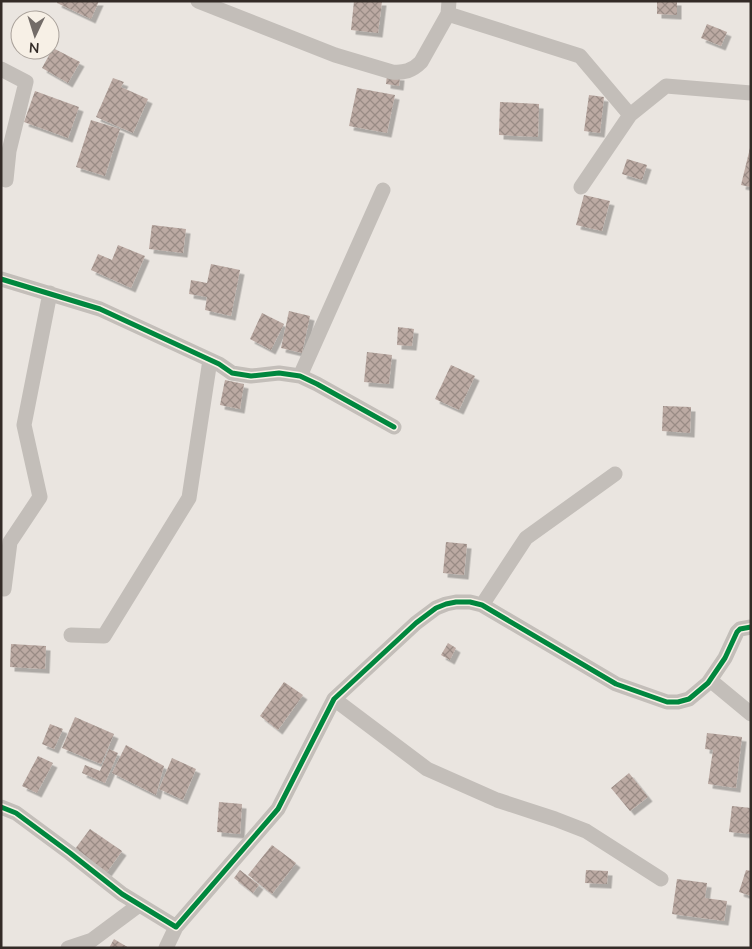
<svg xmlns="http://www.w3.org/2000/svg" width="752" height="949" viewBox="0 0 752 949" font-family="'Nunito Sans',sans-serif">
  <style>
    .building { fill: url(#building-cross-hatch); filter: url(#shadow) }
    .lines { fill: none; stroke-linecap: round; stroke-linejoin: round }
    .minor { stroke: #c3beb9; stroke-width: 15 }
    .cycleway-casing { stroke: #f7f0e6; stroke-width: 8 }
    .cycleway { stroke: #00873e; stroke-width: 5 }
  </style>
  <defs>
    <pattern id="building-cross-hatch" width="8" height="8" patternUnits="userSpaceOnUse" patternTransform="scale(1.25)"><rect width="8" height="8" fill="#bcaaa3"/><path d="M0 0l8 8M0 8l8-8" fill="none" stroke="#998b85"/></pattern>
    <filter id="shadow"><feDropShadow dx="4.5" dy="4.5" stdDeviation="0" flood-color="#0004"/></filter>
  </defs>
  <rect width="100%" height="100%" fill="#eae5e0"/>
  <!-- building -->
  <path class="building" d="M 58,1 L 99,1 L 91,19 L 57,3 Z
    M 354,1 L 382,1 L 378,33 L 351,30 Z
    M 657,1 L 677,1 L 677,15 L 657,14 Z
    M 707,24 L 727,32 L 721,46 L 701,38 Z
    M 53,48 L 80,62 L 68,83 L 42,68 Z
    M 387,75 L 400,76 L 399,86 L 386,84 Z
    M 113,78 L 124,82 L 121,87 L 148,99 L 133,133 L 96,117 Z
    M 357,88 L 395,95 L 387,133 L 349,126 Z
    M 35,91 L 79,107 L 68,138 L 24,122 Z
    M 589,95 L 604,97 L 600,133 L 584,131 Z
    M 500,102 L 539,104 L 538,137 L 499,135 Z
    M 91,120 L 120,129 L 105,176 L 76,167 Z
    M 750,148 L 751,148 L 751,187 L 741,185 Z
    M 627,159 L 647,165 L 642,180 L 622,174 Z
    M 584,195 L 610,201 L 602,231 L 576,225 Z
    M 152,225 L 186,229 L 183,253 L 149,249 Z
    M 118,245 L 145,256 L 131,288 L 91,270 L 98,254 L 112,260 Z
    M 211,264 L 240,270 L 231,316 L 205,310 L 207,297 L 189,294 L 191,280 L 207,283 Z
    M 289,311 L 310,316 L 302,353 L 281,348 Z
    M 262,313 L 284,324 L 271,350 L 250,339 Z
    M 398,327 L 414,329 L 412,346 L 397,345 Z
    M 367,352 L 392,355 L 389,384 L 364,382 Z
    M 451,365 L 475,376 L 459,410 L 435,399 Z
    M 225,380 L 244,384 L 240,409 L 220,405 Z
    M 663,406 L 691,407 L 690,433 L 662,431 Z
    M 446,542 L 467,544 L 464,575 L 443,573 Z
    M 448,643 L 456,648 L 450,660 L 441,655 Z
    M 11,644 L 46,646 L 45,669 L 10,667 Z
    M 284,682 L 303,695 L 278,730 L 260,716 Z
    M 75,717 L 114,734 L 101,764 L 62,748 Z
    M 50,724 L 63,729 L 54,749 L 42,744 Z
    M 707,733 L 742,737 L 736,788 L 708,784 L 713,750 L 705,749 Z
    M 126,745 L 164,766 L 156,795 L 112,773 Z
    M 109,749 L 118,753 L 105,783 L 82,773 L 85,765 L 100,771 Z
    M 38,756 L 53,763 L 37,793 L 22,786 Z
    M 172,758 L 196,769 L 183,800 L 159,789 Z
    M 629,773 L 648,797 L 630,811 L 611,788 Z
    M 219,802 L 242,804 L 240,834 L 217,832 Z
    M 732,806 L 751,808 L 750,834 L 729,832 Z
    M 90,829 L 122,851 L 107,872 L 75,849 Z
    M 272,845 L 296,863 L 272,894 L 248,875 Z
    M 240,870 L 259,885 L 253,893 L 234,878 Z
    M 586,870 L 608,871 L 607,884 L 585,883 Z
    M 746,870 L 751,871 L 751,896 L 739,892 Z
    M 677,879 L 707,883 L 705,898 L 727,901 L 724,921 L 672,914 Z
    M 114,939 L 129,948 L 109,948 Z"/>
  <g class="lines">
    <!-- minor -->
    <path class="minor" d="M 198,1 L 335,55 L 392,72 C 404,73 412,71 421,62 L 448,14 L 449,1
      M 448,14 L 580,56 L 630,115 L 666,86 L 751,93
      M 1,69 L 26,82 L 9,151 L 6,180
      M 581,187 L 630,115
      M 1,279 L 100,309 L 219,364 L 232,373 L 251,376 L 279,373 L 300,376 L 317,384 L 394,427
      M 300,376 L 383,190
      M 4,589 L 10,542 L 40,497 L 24,425 L 50,293
      M 482,605 L 526,538 L 615,474
      M 71,635 L 104,636 L 189,498 L 210,360
      M 710,680 L 751,714
      M 334,699 L 427,769 L 497,800 L 555,819 L 586,831 L 661,879
      M 1,807 L 16,813 L 70,853 L 122,894 L 176,927 L 278,809 L 334,699 L 416,623 L 436,608 L 446,604 L 456,602 L 470,602 L 482,605 L 616,684 L 667,702 L 678,702 L 689,699 L 708,683 L 725,658 L 737,632 L 740,629 L 751,627
      M 68,948 L 92,940 L 139,905
      M 166,948 L 176,927"/>
    <!-- cycleway casing -->
    <g class="cycleway-casing">
      <path id="cycleway" d="M 1,279 L 100,309 L 219,364 L 232,373 L 251,376 L 279,373 L 300,376 L 317,384 L 394,427
        M 1,807 L 16,813 L 70,853 L 122,894 L 176,927 L 278,809 L 334,699 L 416,623 L 436,608 L 446,604 L 456,602 L 470,602 L 482,605 L 616,684 L 667,702 L 678,702 L 689,699 L 708,683 L 725,658 L 737,632 L 740,629 L 751,627"/>
    </g>
    <!-- cycleway -->
    <use href="#cycleway" class="cycleway"/>
  </g>
  <!-- border -->
  <rect width="752" height="949" fill="none" stroke="#332b27" stroke-width="5"/>
  <!-- north arrow -->
  <g transform="translate(35 35) rotate(184)"><circle r="24" fill="#f7f0e6" stroke="#a9a19a"/>
  <path d="M0-4L9 19L0 12L-9 19Z" fill="#736c68"/>
  <text y="-8" font-size="14" font-weight="bold" text-anchor="middle" fill="#332b27">N</text>
  </g>
</svg>
